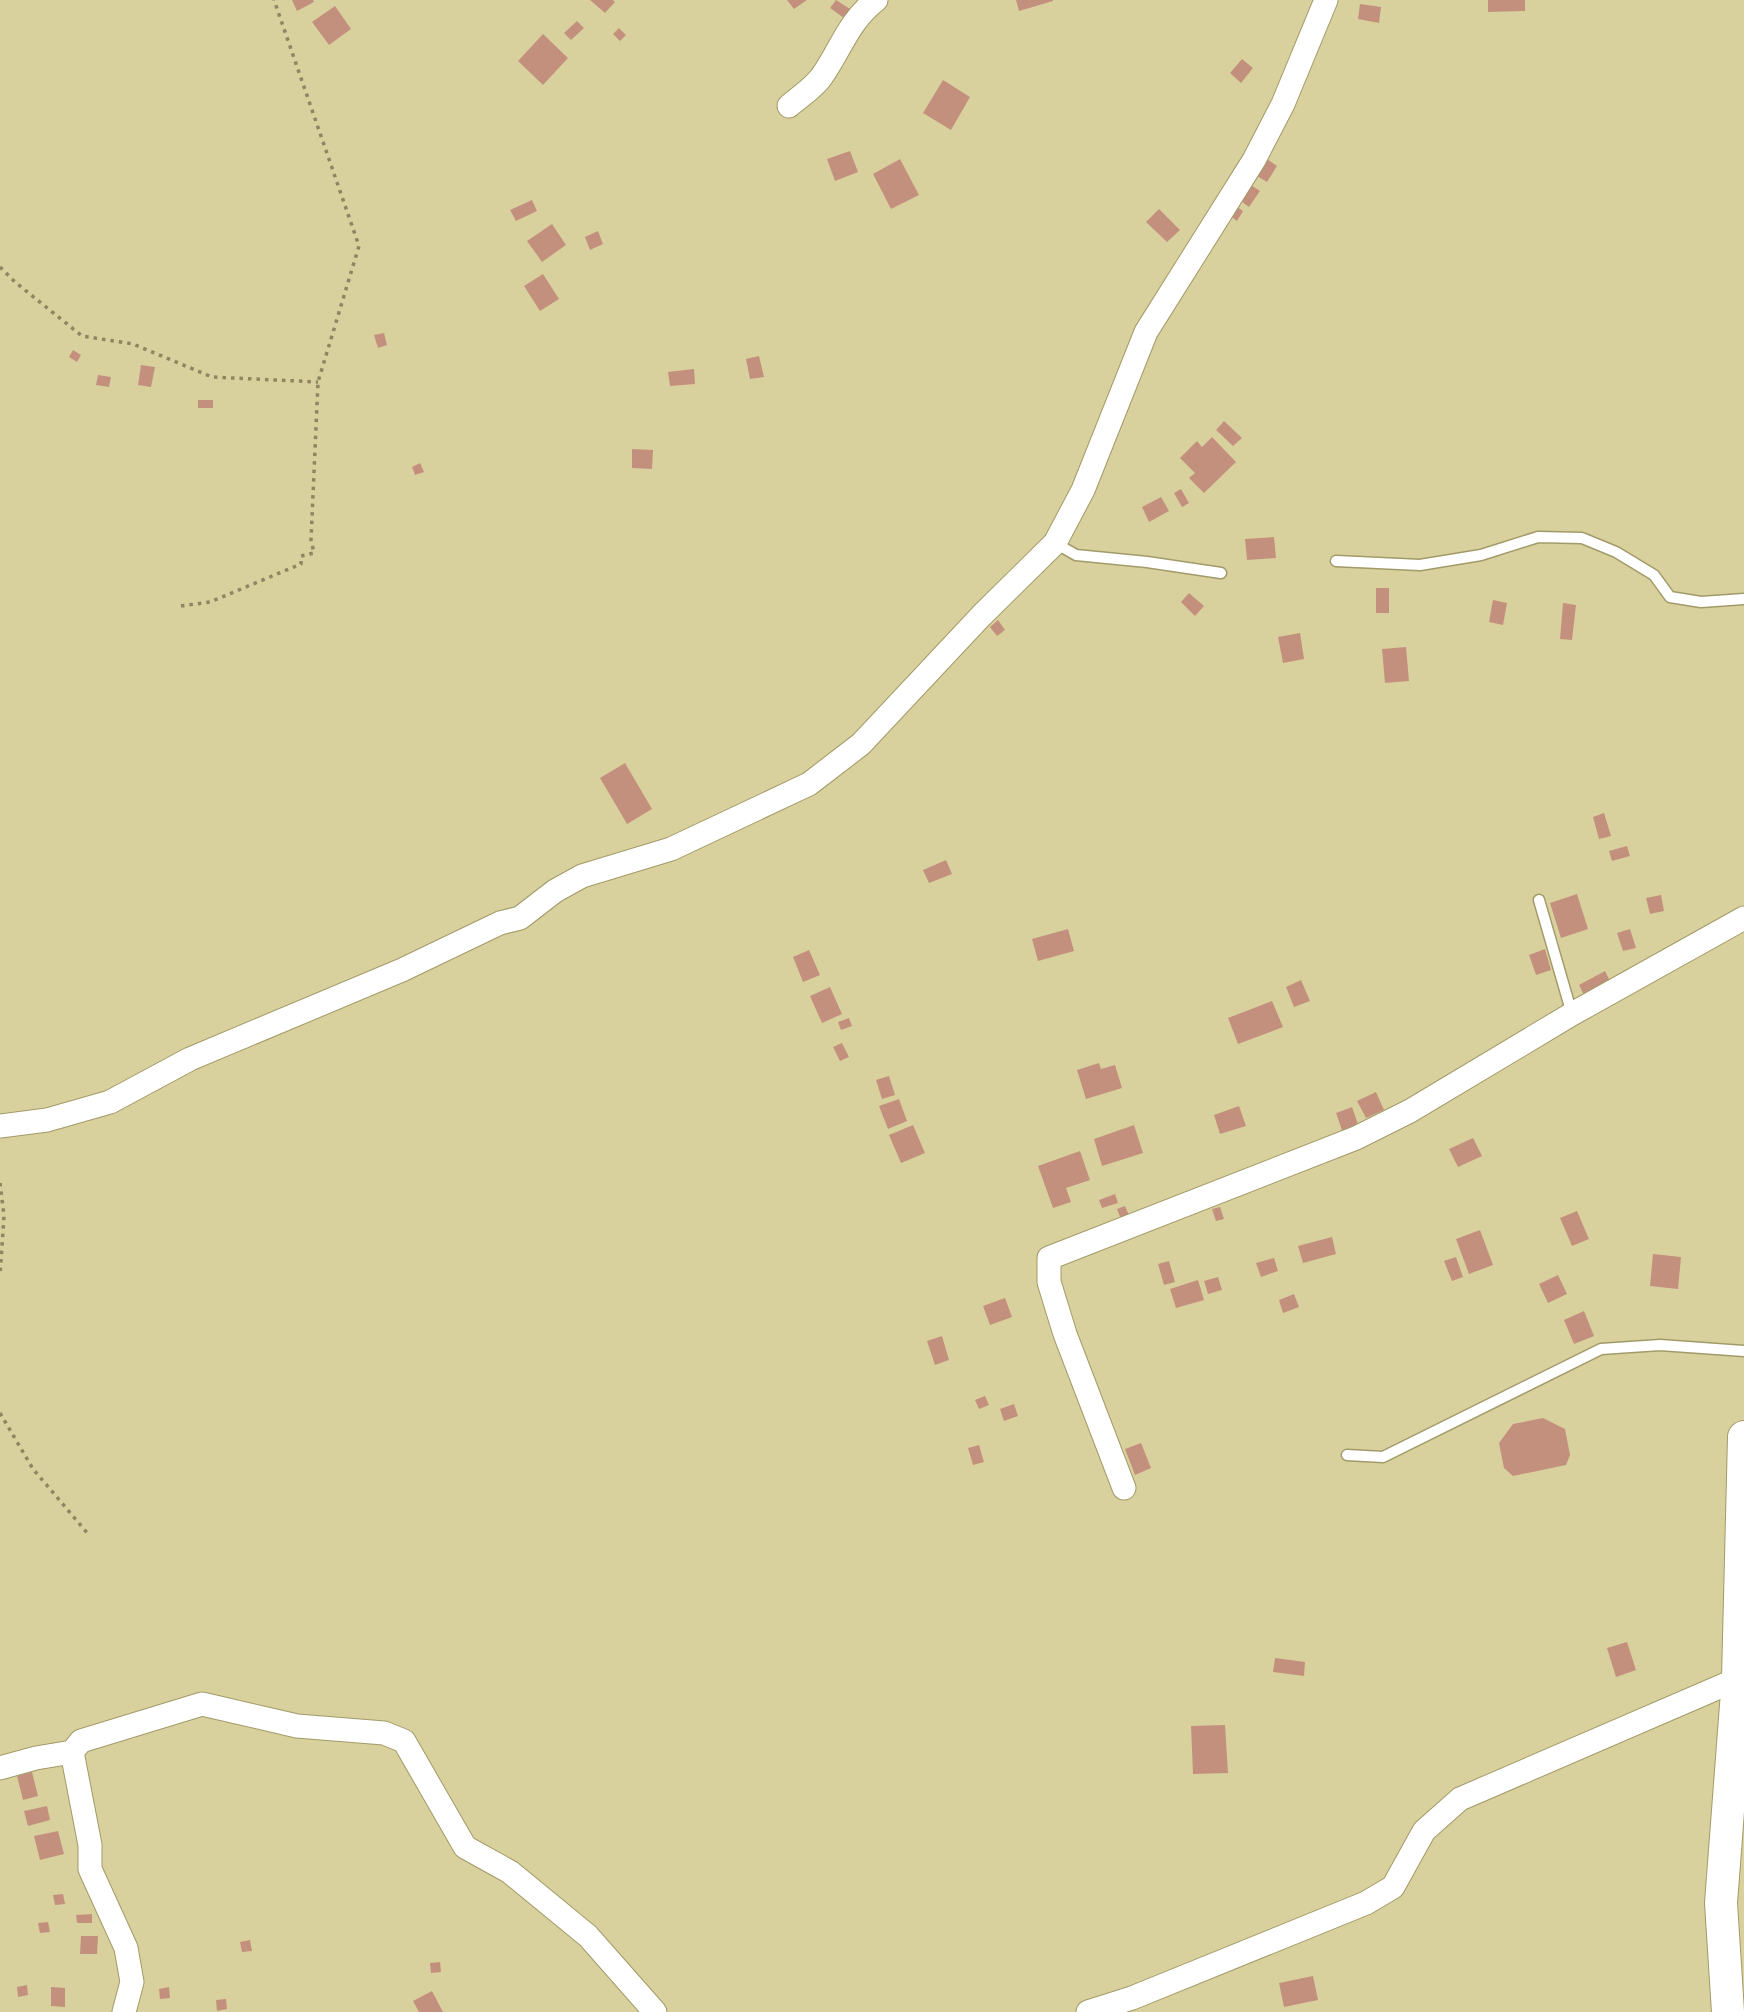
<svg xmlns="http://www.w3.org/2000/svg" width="1744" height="2012" viewBox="0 0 1744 2012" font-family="'Sofia Sans Condensed',sans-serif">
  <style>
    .building { fill: #c4907e }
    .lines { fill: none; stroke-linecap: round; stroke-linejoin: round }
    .lane-casing { stroke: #a29a68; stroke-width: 13 }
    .street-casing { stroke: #a29a68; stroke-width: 25 }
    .secondary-casing { stroke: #a29a68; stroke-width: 34 }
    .path { stroke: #8c8661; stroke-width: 3.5; stroke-dasharray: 3.5 5; stroke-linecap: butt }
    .lane { stroke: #fff; stroke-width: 10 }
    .street { stroke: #fff; stroke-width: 23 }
    .secondary { stroke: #fff; stroke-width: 32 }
  </style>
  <rect width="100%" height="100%" fill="#d9d19d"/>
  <!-- building -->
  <path class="building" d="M 292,0 L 313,0 L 314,2 L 297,11 Z
    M 590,0 L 613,0 L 615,2 L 605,13 Z
    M 787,0 L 807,0 L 794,9 Z
    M 836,0 L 850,9 L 844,18 L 830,8 Z
    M 1016,0 L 1053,0 L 1053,1 L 1019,11 Z
    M 1488,0 L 1525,0 L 1525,11 L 1488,12 Z
    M 1360,4 L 1381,7 L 1379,23 L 1358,19 Z
    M 335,6 L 351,29 L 329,45 L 312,22 Z
    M 577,21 L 584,28 L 571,40 L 564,33 Z
    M 619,28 L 626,35 L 620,41 L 613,34 Z
    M 543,34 L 568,58 L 543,85 L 518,61 Z
    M 1242,59 L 1253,68 L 1241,83 L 1230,73 Z
    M 943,80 L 970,97 L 951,130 L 923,113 Z
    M 850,151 L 858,172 L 835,181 L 827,159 Z
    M 900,159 L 919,195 L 891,209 L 873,174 Z
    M 1267,159 L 1277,166 L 1267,182 L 1257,176 Z
    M 1248,183 L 1260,191 L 1249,207 L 1238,199 Z
    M 532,200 L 537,211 L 516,221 L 510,210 Z
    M 1236,206 L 1243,211 L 1237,221 L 1230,216 Z
    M 1159,209 L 1180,230 L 1167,242 L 1146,222 Z
    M 552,224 L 566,245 L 542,262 L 527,241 Z
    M 598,231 L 603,244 L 590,250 L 585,237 Z
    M 543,274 L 559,299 L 540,311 L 524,286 Z
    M 384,333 L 387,345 L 378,348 L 374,335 Z
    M 73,350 L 81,355 L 77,362 L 69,357 Z
    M 759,356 L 764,377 L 750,379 L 746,359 Z
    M 141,365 L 155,367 L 151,387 L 138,385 Z
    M 694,369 L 695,384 L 670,386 L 668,372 Z
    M 98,375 L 111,377 L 109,387 L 96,385 Z
    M 198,400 L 213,400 L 213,408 L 198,408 Z
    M 1224,421 L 1242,438 L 1233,446 L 1216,430 Z
    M 1212,437 L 1236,462 L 1204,493 L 1189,478 L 1195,473 L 1180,458 L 1197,441 L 1202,447 Z
    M 632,449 L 653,450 L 652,469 L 632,468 Z
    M 420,463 L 424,472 L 415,475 L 412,467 Z
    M 1181,489 L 1189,503 L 1182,507 L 1174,493 Z
    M 1161,497 L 1169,511 L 1149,522 L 1142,507 Z
    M 1274,537 L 1276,558 L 1247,560 L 1245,539 Z
    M 1376,588 L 1389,588 L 1389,613 L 1376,613 Z
    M 1189,593 L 1204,606 L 1195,616 L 1181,602 Z
    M 1493,600 L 1507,603 L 1503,625 L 1489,622 Z
    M 1563,603 L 1576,605 L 1572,640 L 1560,639 Z
    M 998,620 L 1005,630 L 997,636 L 990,627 Z
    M 1300,633 L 1304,659 L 1283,663 L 1278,637 Z
    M 1406,647 L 1409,681 L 1385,683 L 1382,649 Z
    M 625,763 L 652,809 L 627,824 L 600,778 Z
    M 1604,813 L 1611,836 L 1599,839 L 1593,817 Z
    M 1627,846 L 1630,856 L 1612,861 L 1609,851 Z
    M 946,860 L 952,874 L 929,883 L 923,870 Z
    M 1577,894 L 1588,929 L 1561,938 L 1550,903 Z
    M 1661,895 L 1664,911 L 1650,914 L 1646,898 Z
    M 1068,929 L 1074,951 L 1038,961 L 1032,939 Z
    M 1630,929 L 1636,948 L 1623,951 L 1617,933 Z
    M 1545,949 L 1551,970 L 1536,975 L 1529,955 Z
    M 809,950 L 820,975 L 803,982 L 793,957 Z
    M 1605,971 L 1611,983 L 1585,997 L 1579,985 Z
    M 1301,980 L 1310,1001 L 1294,1007 L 1286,987 Z
    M 830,987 L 842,1014 L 822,1023 L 810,996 Z
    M 1272,1001 L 1283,1027 L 1238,1044 L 1228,1018 Z
    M 849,1018 L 852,1026 L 841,1030 L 838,1022 Z
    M 842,1043 L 849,1057 L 840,1061 L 833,1047 Z
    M 1099,1063 L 1101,1069 L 1115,1065 L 1122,1088 L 1086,1099 L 1077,1070 Z
    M 889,1076 L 895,1095 L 882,1099 L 876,1080 Z
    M 1376,1092 L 1384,1110 L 1366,1118 L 1357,1101 Z
    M 899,1099 L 907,1121 L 888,1129 L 879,1106 Z
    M 1239,1106 L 1246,1126 L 1220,1134 L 1214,1115 Z
    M 1352,1107 L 1359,1127 L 1343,1133 L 1336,1113 Z
    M 913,1125 L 925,1153 L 901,1163 L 889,1135 Z
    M 1134,1125 L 1143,1153 L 1102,1166 L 1094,1139 Z
    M 1473,1138 L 1482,1156 L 1458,1167 L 1449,1149 Z
    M 1080,1151 L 1090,1180 L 1066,1188 L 1071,1202 L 1053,1208 L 1038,1166 Z
    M 1115,1194 L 1118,1203 L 1102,1208 L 1099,1200 Z
    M 1125,1206 L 1130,1218 L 1122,1222 L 1117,1209 Z
    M 1220,1207 L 1224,1219 L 1216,1221 L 1212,1209 Z
    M 1577,1211 L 1589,1239 L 1572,1246 L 1560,1218 Z
    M 1480,1230 L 1493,1265 L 1469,1274 L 1456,1239 Z
    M 1332,1237 L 1336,1254 L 1303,1263 L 1298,1246 Z
    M 1653,1254 L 1681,1257 L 1678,1289 L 1650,1286 Z
    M 1456,1257 L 1463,1277 L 1452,1281 L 1444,1261 Z
    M 1274,1258 L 1278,1271 L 1261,1277 L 1256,1263 Z
    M 1169,1261 L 1175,1282 L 1164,1285 L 1158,1264 Z
    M 1558,1275 L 1567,1294 L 1548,1303 L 1539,1284 Z
    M 1218,1277 L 1222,1290 L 1208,1294 L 1204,1281 Z
    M 1198,1280 L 1204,1300 L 1176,1308 L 1170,1289 Z
    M 1294,1294 L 1299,1307 L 1283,1313 L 1279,1300 Z
    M 1005,1298 L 1012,1317 L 990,1325 L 983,1306 Z
    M 1584,1311 L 1594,1336 L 1574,1344 L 1564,1320 Z
    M 942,1336 L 949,1360 L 935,1365 L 927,1341 Z
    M 985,1396 L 989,1405 L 979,1409 L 975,1400 Z
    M 1014,1404 L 1018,1416 L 1004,1421 L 1000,1409 Z
    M 1543,1418 L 1565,1429 L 1570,1455 L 1566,1465 L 1513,1476 L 1504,1468 L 1499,1443 L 1513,1424 Z
    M 1141,1443 L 1151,1468 L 1135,1475 L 1125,1449 Z
    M 979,1445 L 984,1462 L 973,1465 L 968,1448 Z
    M 1627,1642 L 1636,1670 L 1616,1677 L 1607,1648 Z
    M 1275,1658 L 1305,1662 L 1304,1676 L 1273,1672 Z
    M 1225,1725 L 1228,1773 L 1193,1774 L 1191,1726 Z
    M 32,1772 L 38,1796 L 23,1800 L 17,1776 Z
    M 47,1806 L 50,1820 L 28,1826 L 24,1811 Z
    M 58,1831 L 64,1854 L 40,1860 L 34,1836 Z
    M 63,1894 L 65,1904 L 55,1905 L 53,1895 Z
    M 92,1914 L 92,1923 L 77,1923 L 76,1915 Z
    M 48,1922 L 50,1932 L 40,1933 L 38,1923 Z
    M 81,1936 L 98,1936 L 97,1954 L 80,1954 Z
    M 250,1940 L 252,1951 L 242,1952 L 240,1942 Z
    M 440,1962 L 441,1972 L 431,1973 L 430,1963 Z
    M 1313,1976 L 1318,2000 L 1284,2007 L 1279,1983 Z
    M 27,1985 L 28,1995 L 18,1997 L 17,1987 Z
    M 51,1987 L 65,1988 L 65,2007 L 51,2006 Z
    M 169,1987 L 170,1998 L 160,1999 L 159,1989 Z
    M 432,1991 L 443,2012 L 419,2012 L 413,2001 Z
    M 226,1999 L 227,2009 L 217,2011 L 216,2000 Z"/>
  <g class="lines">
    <!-- lane casing -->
    <g class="lane-casing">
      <path id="lane" d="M 1055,543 L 1076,555 L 1147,562 L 1221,573
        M 1336,561 L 1420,565 L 1481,555 L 1538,537 L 1582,538 L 1616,552 L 1654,575 L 1670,597 L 1701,602 L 1744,599
        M 1539,900 L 1572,1014
        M 1347,1455 L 1383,1457 L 1601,1349 L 1660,1345 L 1744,1351"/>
    </g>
    <!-- street casing -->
    <g class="street-casing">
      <path id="street" d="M 789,106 C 799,97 814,88 822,76 C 841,49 848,22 876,0
        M 0,1126 L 47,1120 L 110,1102 L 190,1059 L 402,970 L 500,923 L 520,918 L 555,891 L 582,876 L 671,849 L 809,784 L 861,744 L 981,616 L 1055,543 L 1083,490 L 1146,332 L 1254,160 L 1283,104 L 1326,0
        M 1124,1488 L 1065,1334 L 1049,1282 L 1049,1258 L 1356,1138 L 1410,1111 L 1572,1014 L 1744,918
        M 0,1768 L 36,1758 L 72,1752
        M 124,2012 L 132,1982 L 126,1948 L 90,1869 L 90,1845 L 72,1752 L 81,1741 L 202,1704 L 297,1726 L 384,1733 L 404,1741 L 465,1847 L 510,1872 L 588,1936 L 655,2012
        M 1088,2012 L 1132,1998 L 1366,1903 L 1393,1887 L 1424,1831 L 1460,1799 L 1738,1679"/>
    </g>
    <!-- secondary casing -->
    <g class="secondary-casing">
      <path id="secondary" d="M 1728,2012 L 1721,1903 L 1738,1679 L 1744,1437"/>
    </g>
    <!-- path -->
    <path class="path" d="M 0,267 L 15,282 L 82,336 L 133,344 L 212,377 L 318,382
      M 181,606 L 210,602 L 301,564 L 301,556 L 314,553 L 311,540 L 318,382 L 359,246 L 274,0
      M 0,1183 L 4,1216 L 0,1276
      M 0,1413 L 33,1469 L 89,1535"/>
    <!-- lane -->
    <use href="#lane" class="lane"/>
    <!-- street -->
    <use href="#street" class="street"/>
    <!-- secondary -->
    <use href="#secondary" class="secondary"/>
  </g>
</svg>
